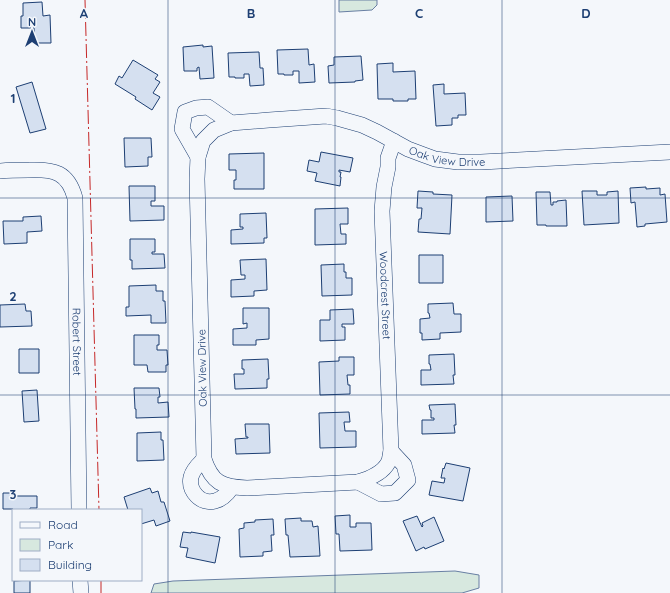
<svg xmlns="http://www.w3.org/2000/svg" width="670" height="593" viewBox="0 0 670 593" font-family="Quicksand,sans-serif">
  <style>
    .green { fill: #d7e8df; stroke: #687fa3 }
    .building { fill: #d5e0f0; stroke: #1d3f73 }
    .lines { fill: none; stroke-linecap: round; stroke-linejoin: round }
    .minor-casing { stroke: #1d3f73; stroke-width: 16 }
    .minor { stroke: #f4f7fb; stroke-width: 15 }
    .power { stroke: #c62828; stroke-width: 1; stroke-dasharray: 14 3 2 3; stroke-linecap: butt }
    .grid { fill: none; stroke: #1d3f73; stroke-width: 1; stroke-opacity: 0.55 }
    .labels { text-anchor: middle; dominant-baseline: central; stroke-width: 3; stroke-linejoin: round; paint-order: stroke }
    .street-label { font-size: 11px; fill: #1d3f73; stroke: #f4f7fb }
    .grid-label { font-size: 13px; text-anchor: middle; font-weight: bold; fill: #1d3f73; stroke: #f4f7fb; stroke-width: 3; stroke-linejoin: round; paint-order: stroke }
  </style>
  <rect width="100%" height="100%" fill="#f4f7fb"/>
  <!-- green -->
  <path class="green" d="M 339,0 L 377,0 L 377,5 L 372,10 L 339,12 Z
    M 455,571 L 479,575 L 479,588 L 462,593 L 151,593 L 154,584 L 173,581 Z"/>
  <!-- building -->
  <path class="building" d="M 42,2 L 43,16 L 50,15 L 51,43 L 35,43 L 34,28 L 21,28 L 21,16 L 23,16 L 23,3 Z
    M 203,45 L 203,47 L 212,46 L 214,78 L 200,79 L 199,67 L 197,68 L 197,71 L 184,71 L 183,47 Z
    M 308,49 L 309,65 L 314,64 L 315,82 L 299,83 L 299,71 L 293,71 L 293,75 L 284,75 L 284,74 L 278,74 L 277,50 Z
    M 259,52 L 260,68 L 263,68 L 264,85 L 250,86 L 249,74 L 244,74 L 244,78 L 235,78 L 235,77 L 229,77 L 228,53 Z
    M 361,56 L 363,80 L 355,81 L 355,82 L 329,83 L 328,66 L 334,65 L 334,57 Z
    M 133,60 L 158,75 L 155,79 L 160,82 L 153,93 L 160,97 L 152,110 L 135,99 L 136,97 L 115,84 L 119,76 L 122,78 Z
    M 393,63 L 393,72 L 415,71 L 416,99 L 408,99 L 408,101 L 393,101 L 393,99 L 378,99 L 377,64 Z
    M 32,82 L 46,129 L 30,133 L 16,87 Z
    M 444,84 L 444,94 L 465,93 L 466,115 L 458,115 L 458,118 L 452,118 L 452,125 L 436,126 L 433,85 Z
    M 124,138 L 151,138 L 152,157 L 148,157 L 148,166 L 125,167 Z
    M 321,152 L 353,158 L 350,172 L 339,170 L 339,172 L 341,172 L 340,177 L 341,177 L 340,186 L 315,181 L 317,173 L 307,171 L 309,160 L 319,162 Z
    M 264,153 L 264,189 L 234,189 L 234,180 L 236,180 L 236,170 L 229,170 L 229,154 Z
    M 129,186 L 155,186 L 155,201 L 151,201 L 151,206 L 164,206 L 164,220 L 130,221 Z
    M 646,187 L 646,189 L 660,188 L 660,195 L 665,194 L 667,222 L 645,224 L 645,226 L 637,227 L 635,202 L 631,203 L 630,188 Z
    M 418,191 L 433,192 L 433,194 L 452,195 L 450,234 L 418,232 L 419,219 L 421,219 L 422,208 L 417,208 Z
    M 582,191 L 597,191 L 597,195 L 607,195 L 607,192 L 618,191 L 619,223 L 584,225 Z
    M 536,192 L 550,192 L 551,205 L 553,205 L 553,202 L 557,202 L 557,201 L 566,200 L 567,226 L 546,226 L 546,225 L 537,225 Z
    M 512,196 L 513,221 L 486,222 L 486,197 Z
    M 348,208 L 348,224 L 340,224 L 341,234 L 346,234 L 346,244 L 315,245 L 315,209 Z
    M 266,213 L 267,238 L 264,238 L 264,243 L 231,244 L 231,230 L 243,229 L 243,227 L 240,227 L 240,214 Z
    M 41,216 L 42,231 L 27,232 L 27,243 L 4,244 L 3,221 L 23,221 L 23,217 Z
    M 130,239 L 155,239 L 155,252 L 152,252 L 152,254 L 164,254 L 165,268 L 132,269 L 132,260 L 130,260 Z
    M 419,255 L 443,255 L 443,283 L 419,283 Z
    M 266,259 L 267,290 L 254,291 L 254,296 L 231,297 L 231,280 L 245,279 L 245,275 L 241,275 L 240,260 Z
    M 344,264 L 344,272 L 346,272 L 346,278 L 352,278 L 352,295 L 322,296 L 321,265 Z
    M 156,285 L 156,291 L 163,291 L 163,301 L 165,301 L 166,323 L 151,323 L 151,315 L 126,316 L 126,307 L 129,307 L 129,286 Z
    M 453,303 L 454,314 L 461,314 L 461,332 L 440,333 L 440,339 L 422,340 L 422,333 L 420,333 L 420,319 L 430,318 L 429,313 L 428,313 L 428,304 Z
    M 25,304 L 26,311 L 31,311 L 32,326 L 0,327 L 0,305 Z
    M 243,308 L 269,308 L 269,339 L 256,340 L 256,345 L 233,345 L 233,329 L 247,328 L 247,323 L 243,324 Z
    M 353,309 L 354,324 L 342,324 L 342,327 L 345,327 L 345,340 L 320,341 L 320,320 L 330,320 L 330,310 Z
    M 134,335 L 159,335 L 159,345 L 157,345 L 157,350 L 167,350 L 168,365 L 166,365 L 166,372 L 148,372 L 147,365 L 134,365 Z
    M 19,349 L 39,349 L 39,373 L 19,373 Z
    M 454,354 L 455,375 L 453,375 L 454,384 L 421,385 L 421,370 L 431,370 L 430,364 L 429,364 L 429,355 Z
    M 339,357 L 354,357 L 354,375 L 347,375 L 348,385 L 350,385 L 350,394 L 320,395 L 319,362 L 339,361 Z
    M 268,359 L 269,379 L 267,379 L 267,388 L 235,389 L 234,374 L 244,374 L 244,369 L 242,369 L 242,360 Z
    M 134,388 L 159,388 L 160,397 L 158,397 L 158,403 L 168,402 L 169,417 L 136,418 L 136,409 L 135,409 Z
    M 37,390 L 39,421 L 24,422 L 22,391 Z
    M 455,404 L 456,425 L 454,425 L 455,433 L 422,434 L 422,420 L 434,420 L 434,418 L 431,418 L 431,410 L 430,410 L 429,405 Z
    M 349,412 L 350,422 L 344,422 L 345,431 L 356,431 L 356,447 L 320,448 L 319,413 Z
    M 245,424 L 269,424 L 270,453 L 236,454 L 235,439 L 248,438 L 248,437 L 246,437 Z
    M 161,432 L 161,440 L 163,440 L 164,460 L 137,461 L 137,433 Z
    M 446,463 L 470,468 L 463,501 L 429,495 L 432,481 L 444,483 L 445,478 L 441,478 L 443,468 L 444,469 Z
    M 150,488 L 152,493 L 158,491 L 161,502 L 164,502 L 170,521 L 156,526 L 154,520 L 141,524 L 141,510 L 128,510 L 124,497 Z
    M 3,493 L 15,493 L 15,496 L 37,496 L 37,508 L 30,508 L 30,510 L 13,510 L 13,526 L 13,509 L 3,509 Z
    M 350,515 L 350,527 L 356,527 L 356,523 L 371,523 L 372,550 L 340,551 L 339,534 L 336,534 L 335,516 Z
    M 417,516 L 422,527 L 423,526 L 422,523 L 434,517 L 444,541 L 425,549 L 424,547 L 416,551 L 403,521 Z
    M 301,518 L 301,521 L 312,521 L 313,527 L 318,526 L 320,556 L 290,557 L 288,535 L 286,535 L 285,519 Z
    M 273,519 L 274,535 L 271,535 L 272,551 L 263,552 L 263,556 L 240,557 L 239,529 L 244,528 L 244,523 L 255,522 L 255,520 Z
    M 183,532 L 191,533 L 191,532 L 220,537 L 215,563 L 186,557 L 188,548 L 180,547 Z
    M 30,580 L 30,593 L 14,593 L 14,581 Z"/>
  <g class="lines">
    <!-- minor casing -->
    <g class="minor-casing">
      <g id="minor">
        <path id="s1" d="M 394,141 L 388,158 L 388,167 L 384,187 L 382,211 L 391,451 C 390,454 390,460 388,463 C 382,474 368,479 358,482 L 247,488 C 222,487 212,483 204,459 L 197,179 L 198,157 L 203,141 L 214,130 L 231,123 L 269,120 L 326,116 L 337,118 L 362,125 L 377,132 L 408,149 L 424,155 L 435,159 L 458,162 L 481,162 L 670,152"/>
        <path d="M 198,157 L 182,129 L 185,112 L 196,108 L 208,107 L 231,123"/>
        <path id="s2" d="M 0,171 C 10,170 19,170 29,170 C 54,169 68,172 75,198 L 79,510"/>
        <path d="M 204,459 C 199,464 193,469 191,477 C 188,491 201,505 215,501 C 223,499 228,493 232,487"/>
        <path d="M 358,482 L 381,494 L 395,493 L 408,480 L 404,465 L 391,451"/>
        <path d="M 80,580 L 81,593"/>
      </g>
    </g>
    <!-- minor -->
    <use href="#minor" class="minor"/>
    <!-- power -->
    <path class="power" d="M 85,0 L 99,510
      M 101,580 L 101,593"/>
  </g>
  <!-- grid -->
  <path class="grid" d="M 168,0 L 168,593M 335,0 L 335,593M 502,0 L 502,593M 0,198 L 670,198M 0,395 L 670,395"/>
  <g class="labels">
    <!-- street labels -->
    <g class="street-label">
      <text stroke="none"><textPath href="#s1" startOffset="1106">Oak View Drive</textPath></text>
      <text stroke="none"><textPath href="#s1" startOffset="156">Woodcrest Street</textPath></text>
      <text stroke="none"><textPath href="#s2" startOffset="233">Robert Street</textPath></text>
      <text transform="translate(202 368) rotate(-91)">Oak View Drive</text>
    </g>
  </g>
  <g class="grid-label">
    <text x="84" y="18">A</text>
    <text x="251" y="18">B</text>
    <text x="419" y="18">C</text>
    <text x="586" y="18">D</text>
    <text x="13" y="103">1</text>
    <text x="13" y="301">2</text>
    <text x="13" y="499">3</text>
  </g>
  <!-- legend -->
  <rect x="12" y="509" width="130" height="72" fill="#f4f7fb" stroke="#9eadc5"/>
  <rect x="20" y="522" width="20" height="6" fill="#f4f7fb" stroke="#9eadc5"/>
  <text x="48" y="529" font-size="12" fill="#1d3f73">Road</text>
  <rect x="20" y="539" width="20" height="12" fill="#d7e8df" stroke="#9eadc5"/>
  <text x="48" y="549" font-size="12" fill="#1d3f73">Park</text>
  <rect x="20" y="559" width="20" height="12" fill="#d5e0f0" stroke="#9eadc5"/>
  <text x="48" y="569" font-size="12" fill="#1d3f73">Building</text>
  <!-- north arrow -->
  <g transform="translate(32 32)" stroke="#f4f7fb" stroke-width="3" paint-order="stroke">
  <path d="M0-3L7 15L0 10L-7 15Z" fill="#1d3f73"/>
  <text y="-6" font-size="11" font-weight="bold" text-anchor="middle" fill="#1d3f73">N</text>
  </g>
</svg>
